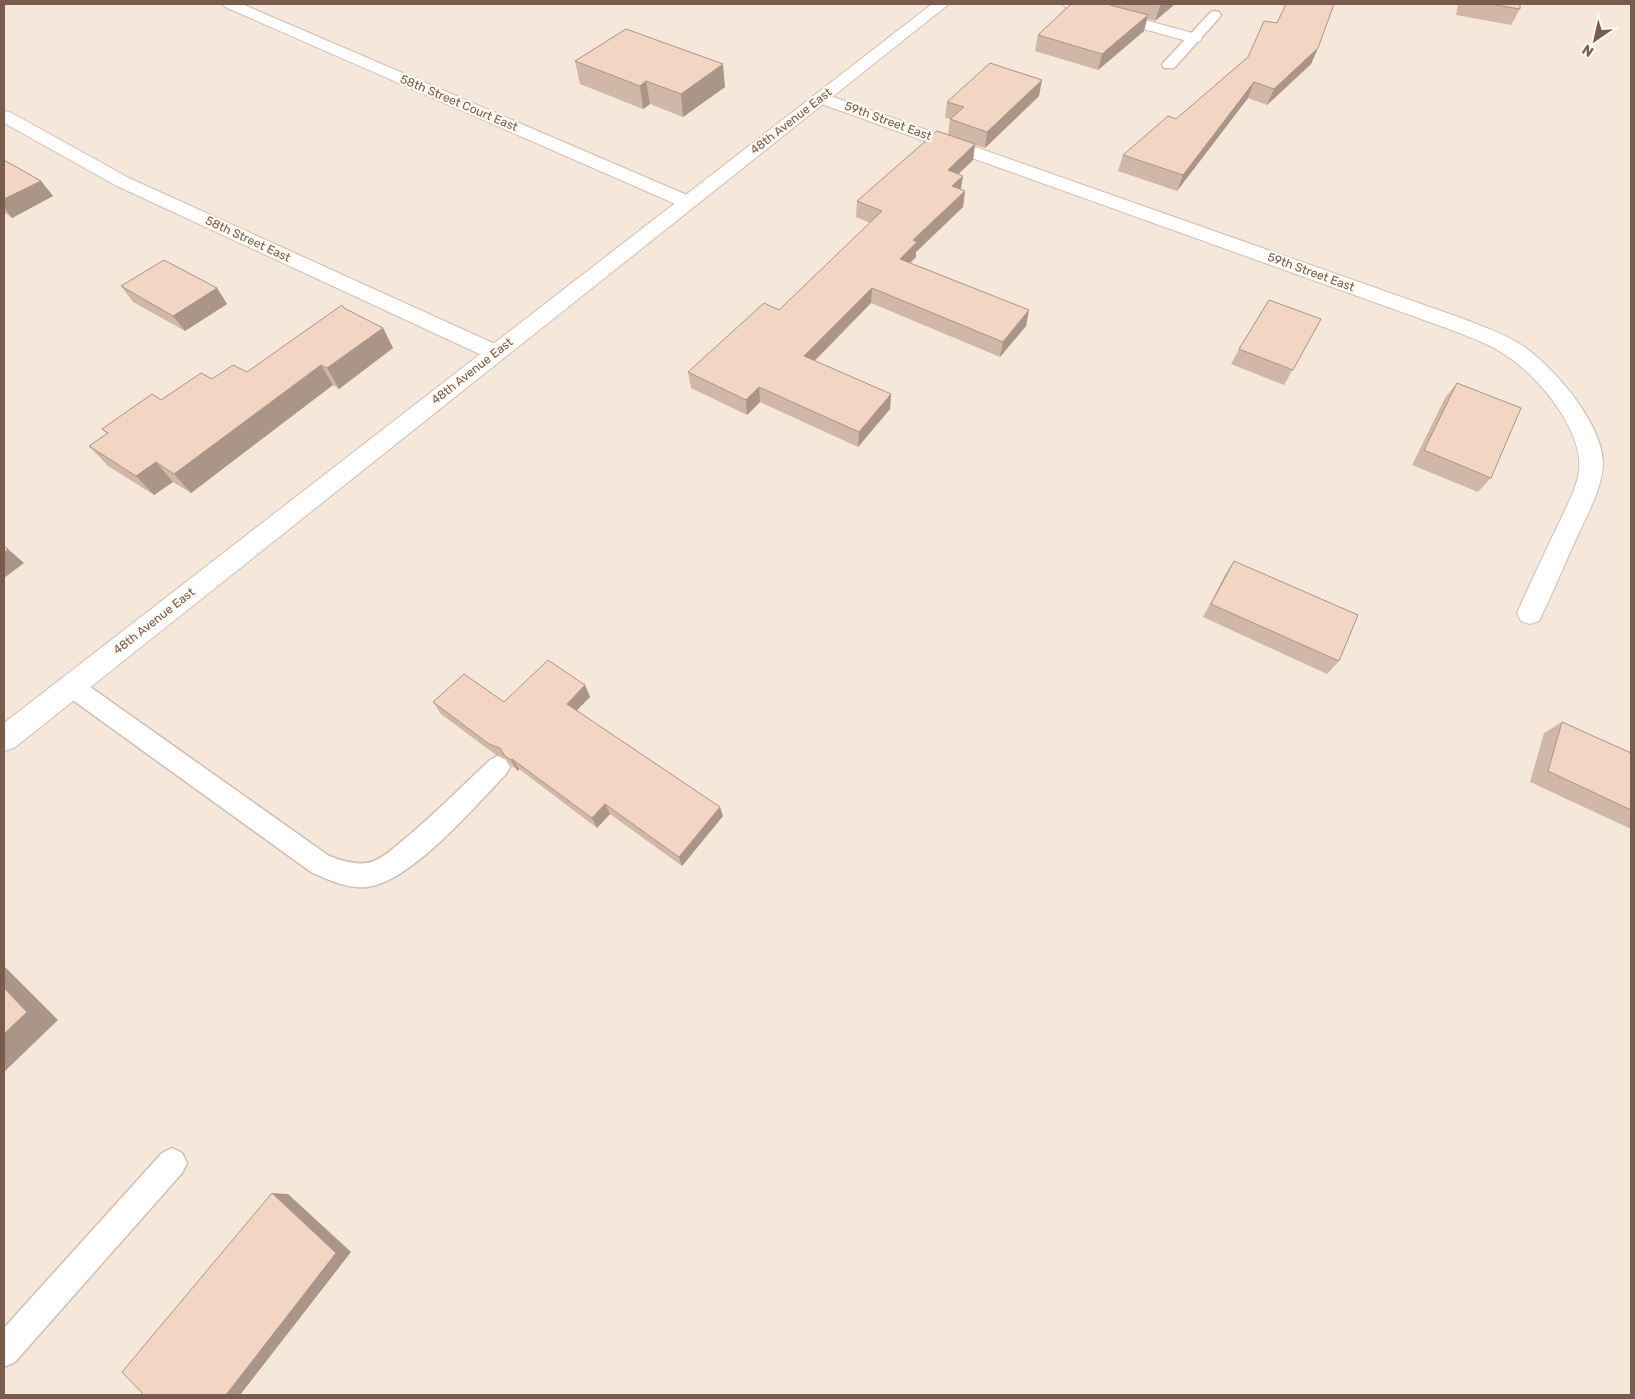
<svg xmlns="http://www.w3.org/2000/svg" width="1635" height="1399" viewBox="0 0 1635 1399" font-family="Rubik,sans-serif">
  <style>
    .residential { fill: #f5e8da }
    .lines { fill: none; stroke-linecap: round; stroke-linejoin: round }
    .service-casing { stroke: #d1beb0; stroke-width: 3 }
    .minor-casing { stroke: #d1beb0; stroke-width: 2 }
    .tertiary-casing { stroke: #d1beb0; stroke-width: 2 }
    .service { fill: #fff; fill-rule: evenodd }
    .minor { fill: #fff; fill-rule: evenodd }
    .tertiary { fill: #fff; fill-rule: evenodd }
    .wall { fill: #d1b7a8 }
    .shaded-wall { fill: #aa9588 }
    .building { fill: #f3d5c3; stroke: #aa9588 }
    .labels { text-anchor: middle; dominant-baseline: central; stroke-width: 4.5; stroke-linejoin: round; paint-order: stroke }
    .far-street-label { font-size: 12px; fill: #7a5c4d; stroke: #fffaf3 }
  </style>
  <rect width="100%" height="100%" fill="#fdf6ec"/>
  <!-- residential -->
  <path class="residential" d="M 4,4 L 1631,4 L 1631,1395 L 4,1395 Z"/>
  <g class="lines">
    <!-- service casing -->
    <g class="service-casing">
      <path id="service" d="M 1215,11 L 1219,12 L 1221,15 L 1219,18 L 1174,68 L 1164,68 L 1162,65 L 1164,62 L 1211,12 Z
        M 71,676 L 79,679 L 329,856 C 342,861 360,867 374,861 C 384,857 394,848 402,841 C 433,816 461,787 490,760 L 498,756 L 506,760 L 510,767 L 506,774 C 475,806 411,882 367,887 C 347,889 329,880 311,872 L 63,693 L 60,686 L 63,679 Z
        M 172,1148 L 182,1153 L 187,1163 L 182,1173 L 15,1362 L 4,1367 L 4,1328 L 162,1153 Z"/>
    </g>
    <!-- minor casing -->
    <g class="minor-casing">
      <path id="minor" d="M 223,4 L 242,4 L 694,198 L 696,202 L 694,206 L 687,208 L 680,206 L 225,7 Z
        M 1063,4 L 1086,4 L 1200,35 L 1202,38 L 1200,41 L 1194,43 L 1065,7 Z
        M 822,93 L 1464,319 C 1484,327 1505,334 1523,346 C 1554,367 1605,426 1603,466 C 1601,491 1587,515 1577,537 C 1564,565 1553,593 1539,621 L 1530,624 L 1521,621 L 1517,613 C 1530,584 1543,556 1557,527 C 1565,509 1576,491 1579,471 C 1584,431 1539,377 1507,356 C 1490,344 1469,337 1449,329 L 816,102 L 814,98 L 816,94 Z
        M 4,111 L 10,112 L 129,178 L 504,348 L 507,353 L 504,358 L 496,360 L 488,358 L 117,186 L 4,123 Z"/>
    </g>
    <!-- tertiary casing -->
    <g class="tertiary-casing">
      <path id="tertiary" d="M 932,4 L 949,4 L 14,748 L 4,751 L 4,723 Z"/>
    </g>
    <!-- service -->
    <use href="#service" class="service"/>
    <!-- minor -->
    <use href="#minor" class="minor"/>
    <!-- tertiary -->
    <use href="#tertiary" class="tertiary"/>
  </g>
  <!-- wall -->
  <path class="wall" d="M 1071,4 L 1175,4 L 1155,21 L 1147,19 L 1144,31 L 1098,70 L 1035,51 L 1038,35 Z
    M 1458,4 L 1520,4 L 1520,9 L 1511,25 L 1456,15 Z
    M 1318,48 L 1311,64 L 1267,105 L 1248,98 L 1177,191 L 1118,171 L 1123,155 L 1176,119 Z
    M 575,61 L 725,87 L 683,117 L 650,104 L 643,109 L 580,84 Z
    M 1039,96 L 985,148 L 975,145 L 973,160 L 958,174 L 963,176 L 961,190 L 965,191 L 963,207 L 916,252 L 916,257 L 910,263 L 1029,310 L 1026,326 L 1000,357 L 871,303 L 815,361 L 891,394 L 890,409 L 858,447 L 760,402 L 747,415 L 691,388 L 688,372 L 779,310 L 870,223 L 856,217 L 857,201 L 948,135 L 950,119 L 945,118 L 947,102 Z
    M 4,160 L 41,181 L 53,196 L 12,218 L 4,212 Z
    M 121,286 L 217,288 L 227,304 L 185,331 L 133,302 Z
    M 344,308 L 383,328 L 393,348 L 339,389 L 333,385 L 191,493 L 173,482 L 154,495 L 108,466 L 89,446 L 107,434 L 102,429 L 161,400 L 212,379 L 247,372 Z
    M 1321,319 L 1284,385 L 1231,364 L 1239,349 Z
    M 1457,383 L 1491,478 L 1478,492 L 1412,465 L 1445,398 Z
    M 1234,561 L 1339,661 L 1327,674 L 1203,617 L 1225,575 Z
    M 585,685 L 590,697 L 577,710 L 723,816 L 682,866 L 610,814 L 597,828 L 519,769 L 518,771 L 512,766 L 506,758 L 496,755 L 441,714 L 433,702 L 504,702 Z
    M 1562,722 L 1631,753 L 1631,829 L 1530,782 L 1544,733 Z"/>
  <!-- shaded-wall -->
  <path class="shaded-wall" d="M 1162,4 L 1175,4 L 1155,21 L 1160,6 Z
    M 1148,15 L 1144,31 L 1098,70 L 1102,54 Z
    M 1318,48 L 1311,64 L 1267,105 L 1274,89 Z
    M 723,64 L 725,87 L 683,117 L 681,94 Z
    M 1042,80 L 1039,96 L 985,148 L 987,132 Z
    M 646,81 L 650,104 L 643,109 L 640,86 Z
    M 1254,82 L 1248,98 L 1177,191 L 1183,175 Z
    M 975,144 L 973,160 L 946,186 L 948,170 Z
    M 963,176 L 960,192 L 952,186 Z
    M 41,181 L 53,196 L 12,218 L 4,207 L 4,199 Z
    M 965,191 L 963,207 L 916,252 L 916,257 L 898,275 L 900,259 L 913,240 Z
    M 217,288 L 227,304 L 185,331 L 173,316 Z
    M 872,288 L 871,303 L 804,371 L 804,356 Z
    M 1029,310 L 1026,326 L 1000,357 L 1003,342 Z
    M 383,328 L 393,348 L 339,389 L 327,368 Z
    M 321,365 L 333,385 L 191,493 L 174,474 Z
    M 759,387 L 760,402 L 747,415 L 746,400 Z
    M 891,394 L 890,409 L 858,447 L 859,432 Z
    M 156,462 L 173,482 L 154,495 L 136,476 Z
    M 8,549 L 24,563 L 4,578 L 4,552 Z
    M 585,685 L 590,697 L 572,715 L 567,704 Z
    M 512,759 L 519,769 L 518,771 L 511,760 Z
    M 605,804 L 610,814 L 597,828 L 592,818 Z
    M 720,807 L 723,816 L 682,866 L 679,857 Z
    M 4,966 L 58,1020 L 4,1072 Z
    M 272,1193 L 288,1194 L 351,1252 L 240,1395 L 226,1395 Z"/>
  <!-- building -->
  <path class="building" d="M 1071,4 L 1106,4 L 1148,15 L 1102,54 L 1038,35 Z
    M 1286,4 L 1334,4 L 1318,48 L 1274,89 L 1254,82 L 1183,175 L 1123,155 L 1168,116 L 1176,119 L 1248,57 L 1264,21 L 1277,23 Z
    M 1489,4 L 1520,4 L 1520,9 Z
    M 626,29 L 723,64 L 681,94 L 646,81 L 640,86 L 575,61 Z
    M 990,63 L 1042,80 L 987,132 L 950,119 L 964,107 L 947,102 Z
    M 937,131 L 975,144 L 948,170 L 963,176 L 952,186 L 965,191 L 913,240 L 917,242 L 900,259 L 1029,310 L 1003,342 L 872,288 L 804,356 L 891,394 L 859,432 L 759,387 L 746,400 L 688,372 L 764,303 L 779,310 L 882,211 L 857,201 Z
    M 4,160 L 41,181 L 4,199 Z
    M 164,260 L 217,288 L 173,316 L 121,286 Z
    M 1269,300 L 1321,319 L 1293,370 L 1239,349 Z
    M 342,305 L 344,308 L 383,328 L 327,368 L 321,365 L 174,474 L 156,462 L 136,476 L 89,446 L 108,433 L 102,429 L 152,394 L 161,400 L 201,373 L 212,379 L 233,365 L 247,372 Z
    M 1457,383 L 1521,408 L 1491,478 L 1424,450 Z
    M 4,546 L 8,549 L 4,552 Z
    M 1234,561 L 1358,615 L 1339,661 L 1211,604 Z
    M 548,660 L 585,685 L 567,704 L 720,807 L 679,857 L 605,804 L 592,818 L 512,759 L 511,760 L 505,756 L 500,748 L 489,744 L 433,702 L 464,674 L 504,702 Z
    M 1562,722 L 1631,753 L 1631,810 L 1548,771 Z
    M 4,988 L 27,1012 L 4,1034 Z
    M 272,1193 L 336,1253 L 226,1395 L 144,1395 L 122,1372 Z"/>
  <g class="labels">
    <!-- far-street labels -->
    <g class="far-street-label">
      <text transform="translate(459 103) rotate(23)">58th Street Court East</text>
      <text transform="translate(791 121) rotate(-38)">48th Avenue East</text>
      <text transform="translate(888 121) rotate(20)">59th Street East</text>
      <text transform="translate(248 239) rotate(25)">58th Street East</text>
      <text transform="translate(1311 272) rotate(20)">59th Street East</text>
      <text transform="translate(472 371) rotate(-38)">48th Avenue East</text>
      <text transform="translate(154 621) rotate(-38)">48th Avenue East</text>
    </g>
  </g>
  <!-- border -->
  <rect width="1635" height="1399" fill="none" stroke="#7a5c4d" stroke-width="10"/>
  <!-- north arrow -->
  <g transform="translate(1595 40) rotate(214)" stroke="#fffaf3" stroke-width="4" paint-order="stroke">
  <path d="M0-4L9 19L0 12L-9 19Z" fill="#7a5c4d"/>
  <text y="-8" font-size="14" font-weight="bold" text-anchor="middle" fill="#7a5c4d">N</text>
  </g>
</svg>
